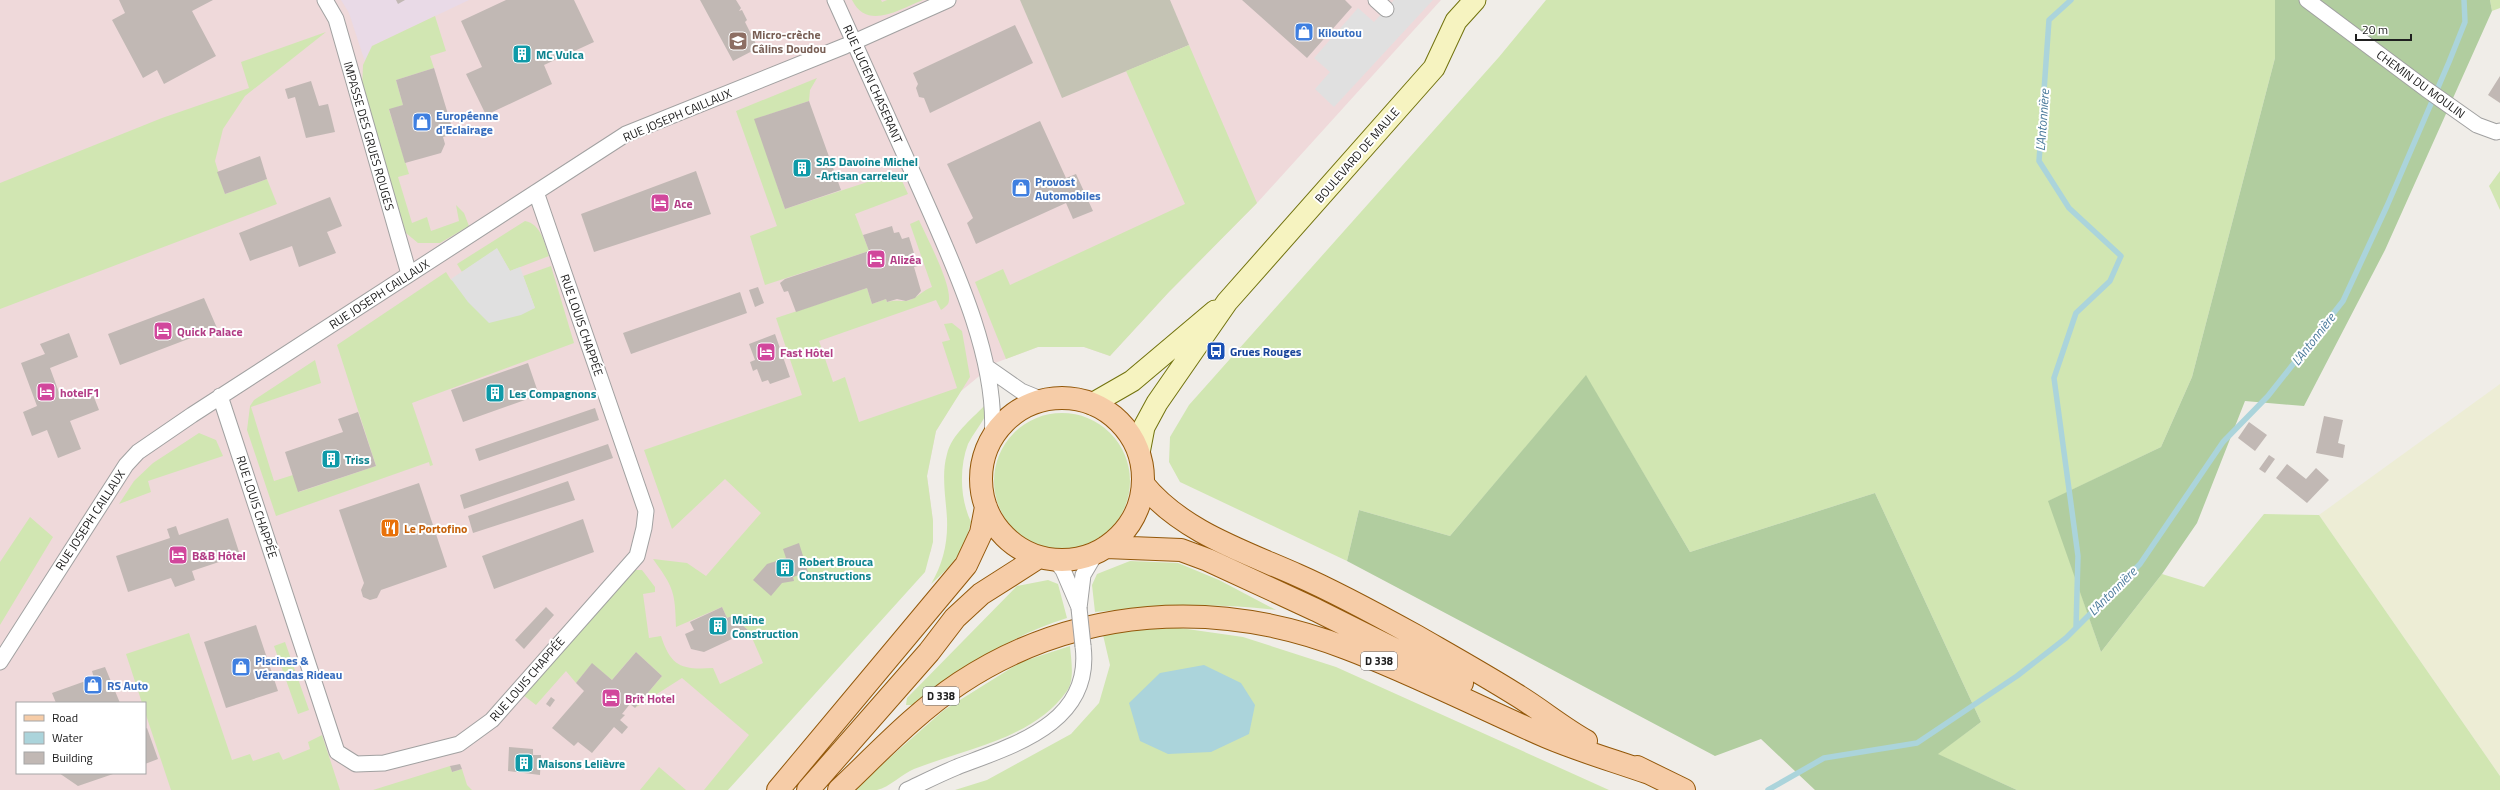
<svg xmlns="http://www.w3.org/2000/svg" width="2500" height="790" viewBox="0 0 2500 790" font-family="'Titillium Web',sans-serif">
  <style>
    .commercial { fill: #efd9da; fill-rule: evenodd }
    .industrial { fill: #e9dae7 }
    .construction { fill: #c4c3b4 }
    .farmland { fill: #ededd5 }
    .grass { fill: #d1e6b2 }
    .forest { fill: #b1cd9f }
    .parking { fill: #e0e0e0 }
    .water { fill: #abd4db }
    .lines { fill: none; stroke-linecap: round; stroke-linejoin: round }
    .stream { stroke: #abd4db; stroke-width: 5.5 }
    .building { fill: #c1b8b4 }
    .street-casing { stroke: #a1a1a1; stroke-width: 17 }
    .secondary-casing { stroke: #71720d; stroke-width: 23 }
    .primary-casing { stroke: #93580a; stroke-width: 24 }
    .street { stroke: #fff; stroke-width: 15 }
    .secondary { stroke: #f6f3c0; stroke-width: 21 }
    .primary { stroke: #f6cca7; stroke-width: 22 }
    .street-bridge-casing { stroke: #a1a1a1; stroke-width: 17; stroke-linecap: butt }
    .street-bridge { stroke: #fff; stroke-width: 15 }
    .labels { text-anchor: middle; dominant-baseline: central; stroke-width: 4; stroke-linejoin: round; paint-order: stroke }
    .shield { fill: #fff; stroke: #636363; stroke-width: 1 }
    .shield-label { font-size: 11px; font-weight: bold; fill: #202020 }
    .shop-label { font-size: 12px; font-weight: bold; fill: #366cbe; stroke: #fff; text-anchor: start }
    .education-label { font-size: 12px; font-weight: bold; fill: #785e54; stroke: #fff; text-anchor: start }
    .culture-label { font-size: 12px; font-weight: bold; fill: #0d838f; stroke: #fff; text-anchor: start }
    .street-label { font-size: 12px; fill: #202020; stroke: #fff }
    .hotel-label { font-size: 12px; font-weight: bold; fill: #b23c85; stroke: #fff; text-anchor: start }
    .transit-label { font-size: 12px; font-weight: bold; fill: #164399; stroke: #fff; text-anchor: start }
    .food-label { font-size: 12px; font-weight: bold; fill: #c56008; stroke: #fff; text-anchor: start }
    .water-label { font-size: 13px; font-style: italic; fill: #4c7b9c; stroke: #fff }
  </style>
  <rect width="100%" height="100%" fill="#f0ede8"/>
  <!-- commercial -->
  <path class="commercial" d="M 0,0 L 1441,0 L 1257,203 L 1168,293 L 1110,356 L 1084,347 L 1038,347 L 995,363 L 960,392 L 936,431 L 927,476 L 933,521 L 931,551 L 727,790 L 0,790 ZM 17,703 L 145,703 L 145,773 L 17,773 Z"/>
  <!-- industrial -->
  <path class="industrial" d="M 341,0 L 469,0 L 372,46 L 365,62 L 349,13 Z"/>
  <!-- construction -->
  <path class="construction" d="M 1020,0 L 1170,0 L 1189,45 L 1062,98 Z"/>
  <!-- farmland -->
  <path class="farmland" d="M 2500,384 L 2500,776 L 2319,515 Z"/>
  <!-- grass -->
  <path class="grass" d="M 852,0 L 881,0 L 882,2 L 887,0 L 923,0 C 900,9 867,31 852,0 Z
    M 1546,0 L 2275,0 L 2275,58 L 2192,377 L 2161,447 L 2049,501 L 2101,652 L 2162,574 L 2204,587 L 2264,514 L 2319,515 L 2500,776 L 2500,790 L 2017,790 L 1937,754 L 1981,722 L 1875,493 L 1690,552 L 1586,376 L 1450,536 L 1359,510 L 1347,561 L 1180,482 L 1169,462 L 1170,437 L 1189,405 L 1499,57 Z
    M 2490,0 L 2500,0 L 2500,8 L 2492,11 Z
    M 435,16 L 446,51 L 430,56 L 434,68 L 396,80 L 403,105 L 389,110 L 409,174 L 398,177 L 412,223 L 427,217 L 431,231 L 459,221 L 456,205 L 464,213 L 469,226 L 440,243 L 418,243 L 406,233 L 362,88 L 363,65 L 372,46 Z
    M 326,32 L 245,96 L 223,129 L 215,161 L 225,194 L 267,179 L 277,204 L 0,309 L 0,183 L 162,118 L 249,88 L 241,62 Z
    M 1189,45 L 1257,203 L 1168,293 L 1110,356 L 1084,347 L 1038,347 L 1006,359 L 975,282 L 1003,269 L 1010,285 L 1185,204 L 1126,71 Z
    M 817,78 L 810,90 L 809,101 L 755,119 L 785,209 L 898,172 L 908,194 L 855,214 L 869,251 L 765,285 L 750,236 L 777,226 L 736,111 Z
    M 2500,171 L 2500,210 L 2489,186 Z
    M 919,220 C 926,236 955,290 948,304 C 946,306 943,309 941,310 L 936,300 L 819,341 L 833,382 L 845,377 L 859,422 L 957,388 L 942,342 L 950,340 L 944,324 L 952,323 L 962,331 L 970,377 L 936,431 L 927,476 L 933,521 L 933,542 L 925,572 L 728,790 L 704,790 L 749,735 L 682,678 L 635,708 L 662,676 L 636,652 L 612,680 L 592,664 L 576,683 L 566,671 L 536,705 L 523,695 L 634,570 L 642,570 L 655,587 L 655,592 L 643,594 L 649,638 L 661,636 C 671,667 682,670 713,668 L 720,684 L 763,663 L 749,631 L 732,616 L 727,618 L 722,607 L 676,627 C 675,592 674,588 653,559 L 687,563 L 706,576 L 761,513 L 725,479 L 672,529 L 644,450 L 802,395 L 776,318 L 867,288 L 872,304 L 886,299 L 887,302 C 895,300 899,301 906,301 C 915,300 923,290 932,287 L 910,224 Z
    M 525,221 C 541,224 544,242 549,256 L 510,271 L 497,249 L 462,272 L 457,264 Z
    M 551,266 L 574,343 L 412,403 L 433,465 L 430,466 L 429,462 L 276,516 L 247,430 L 250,406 L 254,400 L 315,360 L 321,383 L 251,407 L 274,481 L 293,475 L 299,492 L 376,466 L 337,345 L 446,272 L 451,280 L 535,308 L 523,276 Z
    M 984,406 L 986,415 C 981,424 973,434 968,444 C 959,468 960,499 971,522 C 963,552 955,563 931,584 C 943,564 948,542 947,519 C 946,498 941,475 947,454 C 952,434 971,420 984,406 Z
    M994 481a68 68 0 1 1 136 0a68 68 0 1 1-136 0Z
    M 199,433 L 216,440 L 223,456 L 148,481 L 151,492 L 119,504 L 134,481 L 153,463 Z
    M 30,517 L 53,537 L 0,625 L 0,562 Z
    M 1130,561 L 1178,563 L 1219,580 L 1276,610 C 1214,602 1157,606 1095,612 L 1092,585 L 1097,574 Z
    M 1048,580 L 1058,584 L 1067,618 C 1008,636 964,669 916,705 L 906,705 L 907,698 L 1017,586 Z
    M 1159,625 L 1243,637 L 1336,667 L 1609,790 L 955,790 L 987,780 L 1071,734 L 1099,703 L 1110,665 L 1103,635 Z
    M 189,633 L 232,760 L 250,754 L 253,761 L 279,752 L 283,760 L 310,749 L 308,742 L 322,735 L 340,790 L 171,790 L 145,712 L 145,703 L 142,703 L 126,654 Z
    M 285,642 L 309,710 L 298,714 L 274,646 Z
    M 1070,646 C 1071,659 1075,680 1067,691 C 1033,739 965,749 914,769 C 902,774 890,787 877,790 C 870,790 860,790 853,790 L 944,710 L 1021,662 Z
    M 450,766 L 452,772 L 462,769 L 467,785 L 472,790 L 373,790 Z
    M 659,767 L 686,790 L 640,790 Z"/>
  <!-- forest -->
  <path class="forest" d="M 2275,0 L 2490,0 L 2492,11 L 2385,250 L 2304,406 L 2245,401 L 2197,523 L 2162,574 L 2101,652 L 2048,501 L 2161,447 L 2192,377 L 2275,58 Z
    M 1586,375 L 1690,552 L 1875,493 L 1981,722 L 1938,754 L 2017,790 L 1815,790 L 1761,739 L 1715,756 L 1347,561 L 1359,510 L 1450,536 Z"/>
  <!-- parking -->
  <path class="parking" d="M 1394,0 L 1433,0 L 1334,107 L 1315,89 L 1330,72 L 1314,58 L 1358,8 L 1374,22 Z
    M 497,248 L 510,271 L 520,267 L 535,308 L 521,315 L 489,323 L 468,302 L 451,279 Z"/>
  <!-- water -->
  <path class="water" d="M 1204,665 L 1241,683 L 1255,705 L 1249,734 L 1211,752 L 1168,754 L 1140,741 L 1129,703 L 1160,673 Z"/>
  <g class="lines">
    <!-- stream -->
    <path class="stream" d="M 2071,0 L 2049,20 L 2039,161 L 2069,208 L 2121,256 L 2110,281 L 2076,313 L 2054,378 L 2078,556 L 2076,627
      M 1768,790 L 1824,758 L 1917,743 L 2017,676 L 2066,638 L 2140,564 L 2223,442 L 2268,396 L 2343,301 L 2387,206 L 2449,62 L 2465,22 L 2464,0"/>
  </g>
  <!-- building -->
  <path class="building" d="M 119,0 L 213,0 L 192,11 L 216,56 L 164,84 L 157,70 L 143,78 L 112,20 L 125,13 Z
    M 396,0 L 405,0 L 398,4 Z
    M 506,0 L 574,0 L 594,42 L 544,65 L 552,84 L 486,115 L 466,74 L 482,67 L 461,21 Z
    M 700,0 L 736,0 L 741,8 L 739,11 L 742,10 L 747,20 L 745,22 L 758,48 L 733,61 Z
    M 1242,0 L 1345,0 L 1352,7 L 1307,58 Z
    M 1015,25 L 1033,63 L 930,113 L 924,98 L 919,97 L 916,88 L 918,84 L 913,73 Z
    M 434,68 L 454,134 L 443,137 L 445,144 L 441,153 L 405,163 L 389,109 L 403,105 L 396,80 Z
    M 2500,76 L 2500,103 L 2488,95 Z
    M 311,81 L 319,106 L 328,104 L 335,132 L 306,138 L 295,97 L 288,99 L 285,89 Z
    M 809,101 L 841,190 L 785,209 L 754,119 Z
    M 1040,121 L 1066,178 L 1076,174 L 1093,211 L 1073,219 L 1066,203 L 976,244 L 967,223 L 973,218 L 947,164 Z
    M 260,156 L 267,179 L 225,194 L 217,172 Z
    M 696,171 L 711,214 L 594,252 L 581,214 Z
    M 330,197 L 342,226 L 327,232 L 336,253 L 299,267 L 292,246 L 250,261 L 239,233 Z
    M 892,226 L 894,233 L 899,232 L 902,239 L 909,237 L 918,266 L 914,267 L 921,291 L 915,298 L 906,301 L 897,299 L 887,302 L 886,299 L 872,304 L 867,288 L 796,312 L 788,291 L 784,292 L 780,283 L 785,279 L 869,251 L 863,235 Z
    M 758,287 L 764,303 L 755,307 L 749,290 Z
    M 740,292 L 747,313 L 631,354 L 623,333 Z
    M 204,298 L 217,328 L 120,365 L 108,334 Z
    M 69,333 L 78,357 L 50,368 L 61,398 L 90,387 L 99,410 L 70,421 L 81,449 L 58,458 L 47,430 L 32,436 L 23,412 L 37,406 L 21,363 L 45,354 L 40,344 Z
    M 775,334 L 790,377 L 770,384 L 768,380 L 762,382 L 757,369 L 753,371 L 750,362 L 755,360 L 749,344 Z
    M 528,363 L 539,395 L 463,422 L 451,390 Z
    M 595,408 L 599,420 L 479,461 L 475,449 Z
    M 358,412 L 376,466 L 298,492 L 285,452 L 343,432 L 338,419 Z
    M 2324,416 L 2343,420 L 2338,443 L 2345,445 L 2343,458 L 2316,453 Z
    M 2249,422 L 2267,435 L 2255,451 L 2238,438 Z
    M 608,444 L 613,458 L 464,509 L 460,495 Z
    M 2269,455 L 2275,459 L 2265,473 L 2259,469 Z
    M 2287,464 L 2306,479 L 2316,468 L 2329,480 L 2307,503 L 2276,478 Z
    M 568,481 L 575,500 L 473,533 L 468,516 Z
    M 419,483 L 447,567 L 381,590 L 377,598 L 370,600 L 363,597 L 361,590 L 364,583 L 339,510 Z
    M 228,518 L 240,555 L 192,571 L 195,580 L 181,585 L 175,587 L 171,578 L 128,592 L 116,556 L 170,538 L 167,529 L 176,526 L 179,535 Z
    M 583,519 L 594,552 L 494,589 L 482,556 Z
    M 799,543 L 808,572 L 793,577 L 794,581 L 782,583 L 771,596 L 753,580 L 767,564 L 786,558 L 783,549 Z
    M 546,607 L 554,615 L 524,649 L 515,640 Z
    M 722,607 L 727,618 L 732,616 L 749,631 L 704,652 L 691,649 L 685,634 L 694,630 L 690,622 Z
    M 256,625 L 278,691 L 226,708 L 204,642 Z
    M 636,652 L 662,676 L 635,708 L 630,704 L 622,714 L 625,715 L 620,720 L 628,727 L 622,734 L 614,727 L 592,753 L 578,742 L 574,746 L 552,728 L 584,691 L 576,683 L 592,663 L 612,680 Z
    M 105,667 L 120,703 L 56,703 L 52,693 L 94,678 L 92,671 Z
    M 551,697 L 555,700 L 550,707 L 546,704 Z
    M 147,728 L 158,759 L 145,764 L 145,729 Z
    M 509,747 L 533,749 L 533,755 L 541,755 L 540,775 L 508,771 Z
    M 460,764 L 462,769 L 452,772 L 450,766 Z
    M 59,773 L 116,773 L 78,786 Z"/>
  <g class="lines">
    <!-- street casing -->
    <g class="street-casing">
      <path id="street" d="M 325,0 L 336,19 L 409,274
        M 835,0 C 862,60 889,120 916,180 C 949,255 999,356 992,439
        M 1376,0 L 1386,9
        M 2307,0 L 2426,89 L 2477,125 L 2496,132 L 2500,131
        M 988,368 L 1021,391 L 1043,400
        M 220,396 L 337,752 L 356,764 L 384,763 L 459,744 L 492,720 L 637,556 L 644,528 L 646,511 L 536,192
        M 1055,560 L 1063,570 L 1078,605
        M 1079,608 L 1083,575 L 1096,553
        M 0,662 L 126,465 L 138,452 L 192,415 L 626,134 L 845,46 L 948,0
        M 907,790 C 924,782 940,774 957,767 C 1014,745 1093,723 1083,646"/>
    </g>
    <!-- secondary casing -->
    <g class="secondary-casing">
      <path id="secondary" d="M 1092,404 L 1132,381 L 1215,311
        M 1139,453 L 1144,427 L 1157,403 L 1227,302 L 1434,68 L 1456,21 L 1475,0"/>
    </g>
    <!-- primary casing -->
    <g class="primary-casing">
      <path id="primary" d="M981 479a81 81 0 1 1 162 0a81 81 0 1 1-162 0Z
        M 1143,484 C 1181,531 1243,551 1297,575 C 1338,593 1378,615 1416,636 C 1449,655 1483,674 1515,694 C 1540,709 1561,727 1586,741
        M 1106,547 L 1181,550 L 1208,560 L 1316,610 L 1462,683
        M 1637,767 L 1684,790
        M 778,790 L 966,565 L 981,533 L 986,507
        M 808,790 L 929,652 L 955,618 L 981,594 L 1039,557
        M 839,790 C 878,753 915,713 960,683 C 1077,606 1217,598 1346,648 C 1415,674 1480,708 1547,737 C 1580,751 1615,761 1649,773"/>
    </g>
    <!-- street -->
    <use href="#street" class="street"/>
    <!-- secondary -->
    <use href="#secondary" class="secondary"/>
    <!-- primary -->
    <use href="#primary" class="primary"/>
    <!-- street-bridge casing -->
    <g class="street-bridge-casing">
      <path id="street-bridge" d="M 1079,608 L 1083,646"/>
    </g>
    <!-- street-bridge -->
    <use href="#street-bridge" class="street-bridge"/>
  </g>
  <!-- icons -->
  <defs>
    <g id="shop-square" transform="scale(1)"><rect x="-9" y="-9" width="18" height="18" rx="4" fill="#3f7fe0" stroke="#fff"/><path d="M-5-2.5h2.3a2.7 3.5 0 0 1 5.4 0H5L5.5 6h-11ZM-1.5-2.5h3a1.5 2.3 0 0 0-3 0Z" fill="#fff"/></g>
    <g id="school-square" transform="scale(1)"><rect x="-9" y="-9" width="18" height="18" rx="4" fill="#8d6e63" stroke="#fff"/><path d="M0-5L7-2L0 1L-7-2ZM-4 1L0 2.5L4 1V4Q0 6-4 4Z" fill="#fff"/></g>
    <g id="building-square" transform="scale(1)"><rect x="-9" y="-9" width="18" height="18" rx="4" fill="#0f9aa8" stroke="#fff"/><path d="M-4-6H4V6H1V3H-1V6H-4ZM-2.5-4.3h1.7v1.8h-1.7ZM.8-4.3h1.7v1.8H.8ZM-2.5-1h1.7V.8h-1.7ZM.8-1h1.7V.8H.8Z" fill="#fff"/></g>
    <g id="hotel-square" transform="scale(1)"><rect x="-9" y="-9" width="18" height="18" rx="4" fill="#d1479c" stroke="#fff"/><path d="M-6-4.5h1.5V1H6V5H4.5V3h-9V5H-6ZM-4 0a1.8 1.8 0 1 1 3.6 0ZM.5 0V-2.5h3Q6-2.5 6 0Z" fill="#fff"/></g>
    <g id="bus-square" transform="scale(1)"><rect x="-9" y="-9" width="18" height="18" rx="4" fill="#1a4fb4" stroke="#fff"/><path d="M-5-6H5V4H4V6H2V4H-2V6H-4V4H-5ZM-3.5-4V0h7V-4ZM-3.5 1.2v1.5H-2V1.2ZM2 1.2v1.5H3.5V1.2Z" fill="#fff"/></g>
    <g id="restaurant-square" transform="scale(1)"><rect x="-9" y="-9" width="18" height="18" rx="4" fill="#e8710a" stroke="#fff"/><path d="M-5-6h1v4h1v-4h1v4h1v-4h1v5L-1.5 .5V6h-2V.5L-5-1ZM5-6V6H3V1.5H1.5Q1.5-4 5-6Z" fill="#fff"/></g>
  </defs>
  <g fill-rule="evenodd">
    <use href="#shop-square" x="1304" y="32"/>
    <use href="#school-square" x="738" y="41"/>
    <use href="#building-square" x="522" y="54"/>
    <use href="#shop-square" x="422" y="122"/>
    <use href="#building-square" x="802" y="168"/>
    <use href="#shop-square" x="1021" y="188"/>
    <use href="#hotel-square" x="660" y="203"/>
    <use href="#hotel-square" x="876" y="259"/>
    <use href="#hotel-square" x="163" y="331"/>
    <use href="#bus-square" x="1216" y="351"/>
    <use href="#hotel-square" x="766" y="352"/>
    <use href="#hotel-square" x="46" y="392"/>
    <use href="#building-square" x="495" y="393"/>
    <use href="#building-square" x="331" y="459"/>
    <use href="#restaurant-square" x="390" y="528"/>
    <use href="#hotel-square" x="178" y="555"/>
    <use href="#building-square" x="785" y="568"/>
    <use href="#building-square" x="718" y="626"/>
    <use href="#shop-square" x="241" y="667"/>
    <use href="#shop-square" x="93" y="685"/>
    <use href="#hotel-square" x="611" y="698"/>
    <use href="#building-square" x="524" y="763"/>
  </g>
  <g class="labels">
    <!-- shield labels -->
    <g class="shield">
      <rect x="1361" y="652" width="36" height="18" rx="3"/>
      <rect x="923" y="687" width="36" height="18" rx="3"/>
    </g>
    <g class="shield-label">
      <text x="1379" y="661">D 338</text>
      <text x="941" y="696">D 338</text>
    </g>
    <!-- shop labels -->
    <g class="shop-label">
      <text x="1318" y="32">Kiloutou</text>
      <text x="436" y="115">Européenne<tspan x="436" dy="14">d'Eclairage</tspan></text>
      <text x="1035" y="181">Provost<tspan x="1035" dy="14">Automobiles</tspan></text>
      <text x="255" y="660">Piscines &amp;<tspan x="255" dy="14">Vérandas Rideau</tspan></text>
      <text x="107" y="685">RS Auto</text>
    </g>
    <!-- education labels -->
    <g class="education-label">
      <text x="752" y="34">Micro-crèche<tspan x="752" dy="14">Câlins Doudou</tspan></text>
    </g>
    <!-- culture labels -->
    <g class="culture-label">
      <text x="536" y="54">MC Vulca</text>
      <text x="816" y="161">SAS Davoine Michel<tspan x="816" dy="14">-Artisan carreleur</tspan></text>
      <text x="509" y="393">Les Compagnons</text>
      <text x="345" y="459">Triss</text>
      <text x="799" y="561">Robert Brouca<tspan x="799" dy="14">Constructions</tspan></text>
      <text x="732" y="619">Maine<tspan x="732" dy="14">Construction</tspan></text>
      <text x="538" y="763">Maisons Lelièvre</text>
    </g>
    <!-- street labels -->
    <g class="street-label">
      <text transform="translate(873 84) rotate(66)">RUE LUCIEN CHASERANT</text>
      <text transform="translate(2421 84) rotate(36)">CHEMIN DU MOULIN</text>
      <text transform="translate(677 115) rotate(-23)">RUE JOSEPH CAILLAUX</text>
      <text transform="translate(369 136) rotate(74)">IMPASSE DES GRUES ROUGES</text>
      <text transform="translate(1357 155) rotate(-49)">BOULEVARD DE MAULE</text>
      <text transform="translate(379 294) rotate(-33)">RUE JOSEPH CAILLAUX</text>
      <text transform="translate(582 325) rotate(71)">RUE LOUIS CHAPPÉE</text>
      <text transform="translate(257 507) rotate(72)">RUE LOUIS CHAPPÉE</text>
      <text transform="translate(90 520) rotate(-57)">RUE JOSEPH CAILLAUX</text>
      <text transform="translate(527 679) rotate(-49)">RUE LOUIS CHAPPÉE</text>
    </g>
    <!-- hotel labels -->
    <g class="hotel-label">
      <text x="674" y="203">Ace</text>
      <text x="890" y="259">Alizéa</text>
      <text x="177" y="331">Quick Palace</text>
      <text x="780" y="352">Fast Hôtel</text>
      <text x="60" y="392">hotelF1</text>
      <text x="192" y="555">B&amp;B Hôtel</text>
      <text x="625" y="698">Brit Hotel</text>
    </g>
    <!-- transit labels -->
    <g class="transit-label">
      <text x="1230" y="351">Grues Rouges</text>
    </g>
    <!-- food labels -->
    <g class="food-label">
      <text x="404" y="528">Le Portofino</text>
    </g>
    <!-- water labels -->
    <g class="water-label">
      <text transform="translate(2042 120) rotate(-86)">L'Antonnière</text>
      <text transform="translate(2313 339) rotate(-52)">L'Antonnière</text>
      <text transform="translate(2112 591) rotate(-45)">L'Antonnière</text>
    </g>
  </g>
  <!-- legend -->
  <rect x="16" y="702" width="130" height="72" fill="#ffffff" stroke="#a6a6a6"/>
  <rect x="24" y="715" width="20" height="6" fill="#f6cca7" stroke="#a6a6a6"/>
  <text x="52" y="722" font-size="12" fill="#202020">Road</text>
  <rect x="24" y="732" width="20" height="12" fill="#abd4db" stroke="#a6a6a6"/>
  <text x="52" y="742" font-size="12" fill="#202020">Water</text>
  <rect x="24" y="752" width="20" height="12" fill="#c1b8b4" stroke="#a6a6a6"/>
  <text x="52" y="762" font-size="12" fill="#202020">Building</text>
  <!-- scale -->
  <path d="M2356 34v6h55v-6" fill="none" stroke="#202020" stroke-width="2"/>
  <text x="2362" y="34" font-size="12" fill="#202020" stroke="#ffffff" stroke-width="3" paint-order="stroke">20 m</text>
</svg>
